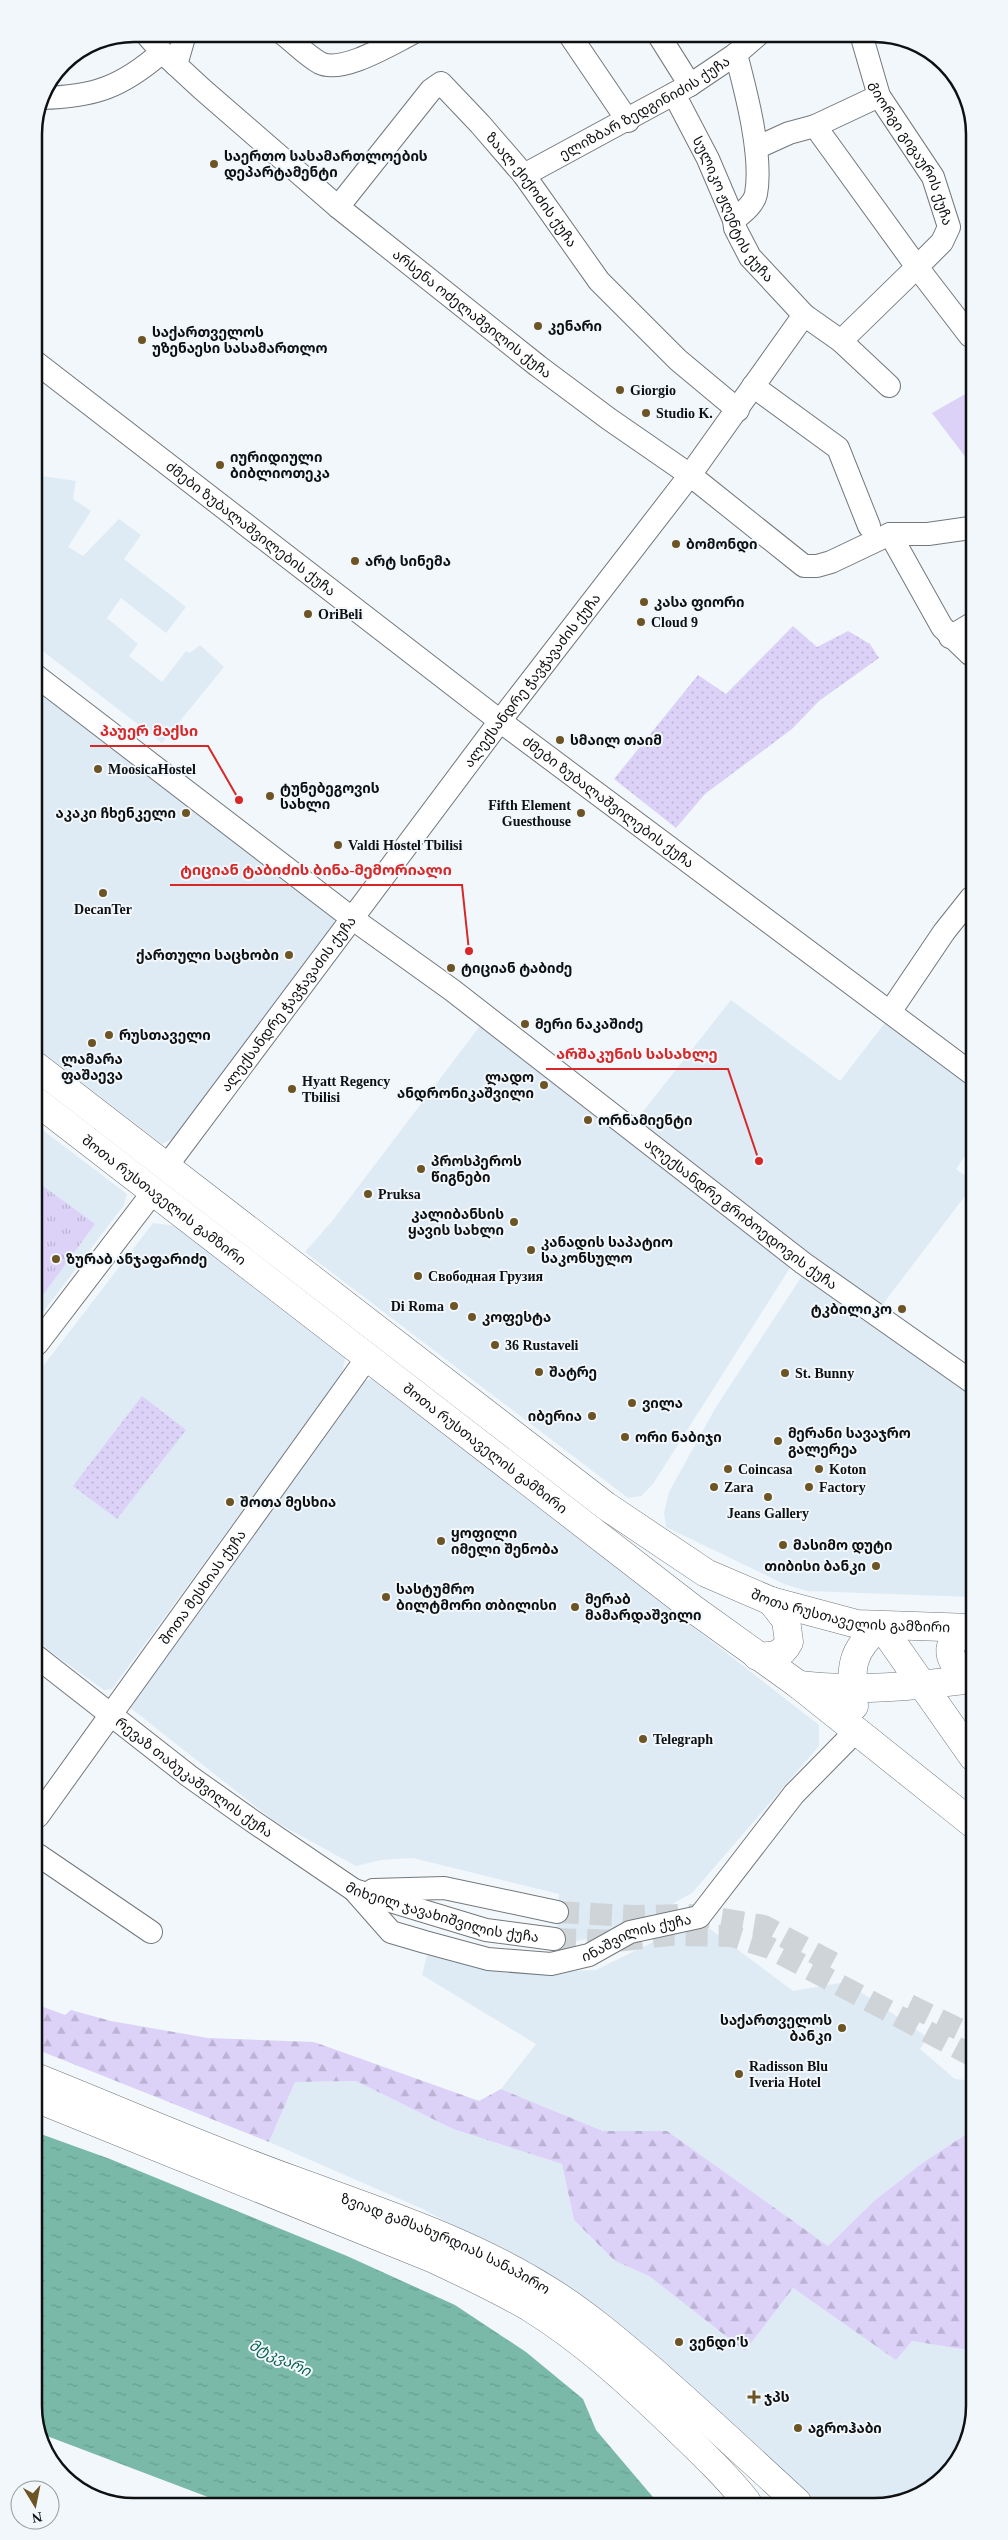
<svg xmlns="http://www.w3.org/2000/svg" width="1008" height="2540" viewBox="0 0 1008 2540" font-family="'Times New Roman','Noto Sans Georgian',serif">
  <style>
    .built { fill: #deebf4 }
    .grass { fill: url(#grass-dots) }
    .forest { fill: url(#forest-firs) }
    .park { fill: url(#park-tufts) }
    .pitch { fill: #dcd2f8 }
    .water { fill: url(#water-ripples) }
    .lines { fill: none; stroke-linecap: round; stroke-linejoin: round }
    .minor-tunnel { stroke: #cfd4d8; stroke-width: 22; stroke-dasharray: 22 11; stroke-linecap: butt }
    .minor-casing { stroke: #73787c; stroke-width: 24 }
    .major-casing { stroke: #73787c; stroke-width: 29 }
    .highway-casing { stroke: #73787c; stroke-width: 29 }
    .minor { stroke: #fff; stroke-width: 22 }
    .major { stroke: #fff; stroke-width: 28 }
    .highway { stroke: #fff; stroke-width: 28 }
    .poi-dot { fill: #6c5424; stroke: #f1f7fb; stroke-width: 2 }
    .labels { text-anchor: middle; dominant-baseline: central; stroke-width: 4; stroke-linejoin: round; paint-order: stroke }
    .street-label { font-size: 14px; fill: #0e1012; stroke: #f1f7fb }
    .poi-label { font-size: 14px; font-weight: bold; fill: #0e1012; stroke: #f1f7fb; text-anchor: start }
    .water-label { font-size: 15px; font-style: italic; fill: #0f6352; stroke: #f1f7fb }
    .rim { fill: none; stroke: #0e1012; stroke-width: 2.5 }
    .leader { fill: none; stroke: #d62828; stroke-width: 2 }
    .callout-dot { fill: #d62828; stroke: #f1f7fb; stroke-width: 2 }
    .callout-label { font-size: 15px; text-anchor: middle; font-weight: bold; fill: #d62828; stroke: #f1f7fb; stroke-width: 4; stroke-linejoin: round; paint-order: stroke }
  </style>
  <defs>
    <pattern id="grass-dots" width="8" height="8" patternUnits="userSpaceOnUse" patternTransform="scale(1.25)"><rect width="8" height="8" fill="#dcd2f8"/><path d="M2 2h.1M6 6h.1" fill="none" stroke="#bcb3d4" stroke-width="1.8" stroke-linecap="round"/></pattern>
    <pattern id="forest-firs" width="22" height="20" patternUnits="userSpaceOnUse" patternTransform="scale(1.25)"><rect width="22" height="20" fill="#dcd2f8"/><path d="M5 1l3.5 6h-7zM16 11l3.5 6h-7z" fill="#bcb3d4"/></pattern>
    <pattern id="park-tufts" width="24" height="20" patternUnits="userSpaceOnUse" patternTransform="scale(1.25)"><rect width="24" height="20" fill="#dcd2f8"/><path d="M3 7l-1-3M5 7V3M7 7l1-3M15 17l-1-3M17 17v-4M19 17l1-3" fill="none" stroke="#bcb3d4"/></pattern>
    <pattern id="water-ripples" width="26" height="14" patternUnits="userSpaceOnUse" patternTransform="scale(1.25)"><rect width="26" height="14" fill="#7ab9a7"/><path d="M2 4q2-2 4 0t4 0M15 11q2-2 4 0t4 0" fill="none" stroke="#689e8f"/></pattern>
  </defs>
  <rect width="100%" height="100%" fill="#f1f7fb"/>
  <!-- built -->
  <path class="built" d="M 35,475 L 76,481 L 73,499 L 91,511 L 68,547 L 83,556 L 119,519 L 141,535 L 124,559 L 186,607 L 166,633 L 121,598 L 107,618 L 138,644 L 129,656 L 162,682 L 186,651 L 190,653 L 200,645 L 224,667 L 162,743 L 35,645 Z
    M 35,684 L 334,918 L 334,925 L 172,1139 L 162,1144 L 36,1047 Z
    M 731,1000 L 840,1081 L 888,1019 L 971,1082 L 971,1147 L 956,1169 L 971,1180 L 971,1188 L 880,1308 L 634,1123 Z
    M 483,1022 L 793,1263 L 653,1484 L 641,1496 L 628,1498 L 305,1252 L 333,1220 Z
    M 36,1125 L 127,1194 L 124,1205 L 37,1320 Z
    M 153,1223 L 176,1226 L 345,1358 L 342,1374 L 112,1689 L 104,1690 L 37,1642 L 37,1374 Z
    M 802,1276 L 972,1395 L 972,1597 L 807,1591 L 784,1584 L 666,1527 L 664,1513 L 669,1492 L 716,1407 Z
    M 373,1378 L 819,1725 L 819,1746 L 692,1893 L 622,1932 L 556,1945 L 559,1894 L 413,1858 L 381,1860 L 356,1866 L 274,1821 L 128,1706 L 362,1382 Z
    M 698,1920 L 793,1991 L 846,1982 L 927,2037 L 920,2049 L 955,2079 L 974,2081 L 974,2129 L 921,2164 L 874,2201 L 828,2246 L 667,2131 L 603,2131 L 501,2089 L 536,2044 L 422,1975 L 427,1955 L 520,1973 L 596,1970 Z
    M 356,2081 L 453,2129 L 562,2164 L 574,2220 L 615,2261 L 649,2276 L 745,2351 L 793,2288 L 896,2359 L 912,2341 L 974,2351 L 974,2405 L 954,2466 L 905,2501 L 810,2502 L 557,2283 L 423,2209 L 269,2142 L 295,2082 Z"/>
  <!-- grass -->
  <path class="grass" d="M 793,626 L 817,647 L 848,631 L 870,644 L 879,658 L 819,701 L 792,729 L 705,794 L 676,828 L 614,779 L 698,675 L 726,694 Z
    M 142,1396 L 186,1430 L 117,1519 L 73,1486 Z"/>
  <!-- forest -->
  <path class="forest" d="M 38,2005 L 65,2015 L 71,2010 L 111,2021 L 208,2038 L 314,2042 L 479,2101 L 501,2089 L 603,2131 L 667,2131 L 828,2246 L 874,2201 L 921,2164 L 974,2129 L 974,2351 L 912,2341 L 896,2360 L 793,2288 L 745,2351 L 649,2276 L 615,2261 L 574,2220 L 562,2164 L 453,2129 L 356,2081 L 295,2082 L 269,2142 L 38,2050 Z"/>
  <!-- park -->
  <path class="park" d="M 36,1181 L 95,1224 L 37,1303 Z"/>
  <!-- pitch -->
  <path class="pitch" d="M 967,393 L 970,398 L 970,463 L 932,413 Z"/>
  <!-- water -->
  <path class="water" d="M 38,2133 L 110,2159 L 347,2256 L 455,2305 L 526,2352 L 583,2399 L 596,2430 L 658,2503 L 229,2505 L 39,2433 Z"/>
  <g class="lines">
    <!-- minor-tunnel -->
    <path class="minor-tunnel" d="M 557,1912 L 633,1916 L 698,1915 L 764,1926 L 835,1964
      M 554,1939 L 617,1941 L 669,1935 L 732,1936 L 770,1948 L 973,2056
      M 909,2005 L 973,2036"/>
    <!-- minor casing -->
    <g class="minor-casing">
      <g id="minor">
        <path id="s1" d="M 146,34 L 162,52 L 202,89 L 338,207 L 538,366 L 609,419 L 690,475 L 804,566 L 817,566 L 831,562 L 890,534 L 928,534 L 970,528"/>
        <path d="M 283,34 C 295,43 307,56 320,63 C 342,74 391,44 411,34"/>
        <path d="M 569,34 L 628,121"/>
        <path d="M 658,34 L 690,85"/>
        <path id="s2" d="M 861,34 L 879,96 L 933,177 L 949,227 L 942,242 L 917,267 L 970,336"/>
        <path d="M 176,65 L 185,34"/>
        <path id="s3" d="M 674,94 L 708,159 L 734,220 L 735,228 L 750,257 L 778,287 L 804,315 L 841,341 L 889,386"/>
        <path d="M 41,98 C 94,97 122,87 162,52"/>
        <path d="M 815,126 L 917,267 L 841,341"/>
        <path d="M 756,148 L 789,133 L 815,126 L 879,96"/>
        <path id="s4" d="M 524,175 L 690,85 L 736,54 L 759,34"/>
        <path id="s5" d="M 338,207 L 431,90 L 441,83 L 480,124 L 524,175 L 599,281 L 678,360 L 738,410"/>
        <path d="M 734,220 C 741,214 754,205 756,194 C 763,156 746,92 736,54"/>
        <path id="s6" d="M 34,361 L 500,721 L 971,1073"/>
        <path d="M 753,386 L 838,448 L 869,526"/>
        <path d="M 890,534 L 942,627 L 970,654"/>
        <path d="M 950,637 L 970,625"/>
        <path id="s7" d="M 35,675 L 353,919 L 452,990 L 803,1263 L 972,1382"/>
        <path d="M 890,1012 L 944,932 L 971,898"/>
        <path id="s8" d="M 166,1167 L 500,721 L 690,475 L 804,315"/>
        <path d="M 37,1344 L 154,1191"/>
        <path id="s9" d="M 37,1657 L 189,1776 L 251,1820 L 354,1890 L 486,1930 L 554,1939"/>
        <path id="s10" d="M 38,1816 L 367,1358"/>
        <path d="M 38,1855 L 151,1932"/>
        <path id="s11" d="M 354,1890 L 391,1932 L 425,1942 L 488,1959 L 551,1964 L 589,1955 L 630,1932 L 699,1917 L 794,1794 L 856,1731"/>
        <path d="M 373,1890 L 444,1888 L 557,1912"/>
      </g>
    </g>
    <!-- major casing -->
    <g class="major-casing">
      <g id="major">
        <path id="s12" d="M 36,1066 L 606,1506 L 706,1573 L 771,1601 L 857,1624 L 972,1628"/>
        <path id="s13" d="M 36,1101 L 692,1608 L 799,1685 L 973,1824"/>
        <path d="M 881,1626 L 973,1757"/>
        <path d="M 972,1628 C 940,1642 946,1663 973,1678"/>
        <path d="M 757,1656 C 772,1657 782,1656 789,1642 L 786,1620 L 771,1601"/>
        <path d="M 799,1685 C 857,1692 915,1686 973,1679"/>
        <path d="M 854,1706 C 851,1669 849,1651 881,1626"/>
      </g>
    </g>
    <!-- highway casing -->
    <g class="highway-casing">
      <g id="highway">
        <path id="s14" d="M 38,2078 C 123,2112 207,2149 293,2180 C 380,2212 468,2240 548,2290 C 585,2313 619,2342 653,2371 C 702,2414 749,2458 797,2502"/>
        <path d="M 38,2099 L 434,2259 C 466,2274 498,2289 529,2307 C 581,2339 626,2380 670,2422 C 697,2448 724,2473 747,2502"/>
      </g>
    </g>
    <!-- minor -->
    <use href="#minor" class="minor"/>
    <!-- major -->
    <use href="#major" class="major"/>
    <!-- highway -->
    <use href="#highway" class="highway"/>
  </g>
  <!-- markers -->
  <g class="poi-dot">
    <circle cx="214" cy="164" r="5"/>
    <circle cx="538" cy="326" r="5"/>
    <circle cx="142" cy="340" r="5"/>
    <circle cx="620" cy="390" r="5"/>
    <circle cx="646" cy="413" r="5"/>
    <circle cx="220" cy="465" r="5"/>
    <circle cx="676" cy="544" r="5"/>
    <circle cx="355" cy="561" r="5"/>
    <circle cx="644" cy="602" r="5"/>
    <circle cx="308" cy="614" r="5"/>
    <circle cx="641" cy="622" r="5"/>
    <circle cx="560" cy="740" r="5"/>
    <circle cx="98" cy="769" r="5"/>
    <circle cx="270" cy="796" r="5"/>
    <circle cx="186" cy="813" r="5"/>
    <circle cx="581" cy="813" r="5"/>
    <circle cx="338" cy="845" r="5"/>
    <circle cx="103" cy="893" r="5"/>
    <circle cx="289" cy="955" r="5"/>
    <circle cx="451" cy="968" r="5"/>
    <circle cx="525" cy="1024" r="5"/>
    <circle cx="109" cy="1035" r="5"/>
    <circle cx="92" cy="1043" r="5"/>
    <circle cx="544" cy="1085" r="5"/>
    <circle cx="292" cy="1089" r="5"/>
    <circle cx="588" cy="1120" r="5"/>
    <circle cx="421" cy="1169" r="5"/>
    <circle cx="368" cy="1194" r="5"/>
    <circle cx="514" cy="1222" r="5"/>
    <circle cx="531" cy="1250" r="5"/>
    <circle cx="56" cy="1259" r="5"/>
    <circle cx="418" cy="1276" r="5"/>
    <circle cx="454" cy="1306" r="5"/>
    <circle cx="902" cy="1309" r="5"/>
    <circle cx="472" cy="1317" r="5"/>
    <circle cx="495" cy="1345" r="5"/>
    <circle cx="539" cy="1372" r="5"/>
    <circle cx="785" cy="1373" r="5"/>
    <circle cx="632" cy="1403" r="5"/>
    <circle cx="592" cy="1416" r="5"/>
    <circle cx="625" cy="1437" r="5"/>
    <circle cx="778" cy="1441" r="5"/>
    <circle cx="728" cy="1469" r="5"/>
    <circle cx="819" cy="1469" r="5"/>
    <circle cx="714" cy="1487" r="5"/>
    <circle cx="809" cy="1487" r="5"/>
    <circle cx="768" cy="1497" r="5"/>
    <circle cx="230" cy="1502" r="5"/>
    <circle cx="441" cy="1541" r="5"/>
    <circle cx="783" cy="1545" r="5"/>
    <circle cx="876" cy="1566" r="5"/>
    <circle cx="386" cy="1597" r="5"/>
    <circle cx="575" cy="1607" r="5"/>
    <circle cx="643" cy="1739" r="5"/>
    <circle cx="842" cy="2028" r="5"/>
    <circle cx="739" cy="2074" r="5"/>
    <circle cx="679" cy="2342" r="5"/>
    <path d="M751.5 2389.5h5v5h5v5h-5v5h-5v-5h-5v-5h5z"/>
    <circle cx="798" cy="2428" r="5"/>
  </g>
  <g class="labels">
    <!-- street labels -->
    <g class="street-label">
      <text stroke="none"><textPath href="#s4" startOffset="138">ელიზბარ ზედგინიძის ქუჩა</textPath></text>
      <text stroke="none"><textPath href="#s2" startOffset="131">გიორგი გიგაურის ქუჩა</textPath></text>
      <text stroke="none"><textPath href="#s5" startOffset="302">ზაალ ქიქოძის ქუჩა</textPath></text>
      <text stroke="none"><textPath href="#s3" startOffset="130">სულიკო ჟღენტის ქუჩა</textPath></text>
      <text stroke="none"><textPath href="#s1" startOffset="430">არსენა ოძელაშვილის ქუჩა</textPath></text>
      <text stroke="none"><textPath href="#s6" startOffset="274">ძმები ზუბალაშვილების ქუჩა</textPath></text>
      <text stroke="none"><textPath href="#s8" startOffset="609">ალექსანდრე ჭავჭავაძის ქუჩა</textPath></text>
      <text stroke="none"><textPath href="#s6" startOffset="724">ძმები ზუბალაშვილების ქუჩა</textPath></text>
      <text stroke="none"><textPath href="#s8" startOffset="204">ალექსანდრე ჭავჭავაძის ქუჩა</textPath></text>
      <text stroke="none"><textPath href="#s13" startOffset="162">შოთა რუსთაველის გამზირი</textPath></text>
      <text stroke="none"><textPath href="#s7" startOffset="888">ალექსანდრე გრიბოედოვის ქუჩა</textPath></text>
      <text stroke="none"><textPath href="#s13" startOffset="568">შოთა რუსთაველის გამზირი</textPath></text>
      <text stroke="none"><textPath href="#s10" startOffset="282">შოთა მესხიას ქუჩა</textPath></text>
      <text stroke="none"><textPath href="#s12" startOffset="992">შოთა რუსთაველის გამზირი</textPath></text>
      <text stroke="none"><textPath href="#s9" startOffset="198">რევაზ თაბუკაშვილის ქუჩა</textPath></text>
      <text stroke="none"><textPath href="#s9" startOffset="485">მიხეილ ჯავახიშვილის ქუჩა</textPath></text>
      <text stroke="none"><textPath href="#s11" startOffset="310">ინაშვილის ქუჩა</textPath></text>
      <text stroke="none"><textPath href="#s14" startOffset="440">ზვიად გამსახურდიას სანაპირო</textPath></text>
    </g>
    <!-- poi labels -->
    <g class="poi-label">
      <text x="224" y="156">საერთო სასამართლოების<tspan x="224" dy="16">დეპარტამენტი</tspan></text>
      <text x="548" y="326">კენარი</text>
      <text x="152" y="332">საქართველოს<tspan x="152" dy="16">უზენაესი სასამართლო</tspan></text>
      <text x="630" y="390">Giorgio</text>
      <text x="656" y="413">Studio K.</text>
      <text x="230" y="457">იურიდიული<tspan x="230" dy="16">ბიბლიოთეკა</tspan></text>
      <text x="686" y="544">ბომონდი</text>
      <text x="365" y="561">არტ სინემა</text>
      <text x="654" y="602">კასა ფიორი</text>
      <text x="318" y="614">OriBeli</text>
      <text x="651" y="622">Cloud 9</text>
      <text x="570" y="740">სმაილ თაიმ</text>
      <text x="108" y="769">MoosicaHostel</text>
      <text x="280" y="788">ტუნებეგოვის<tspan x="280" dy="16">სახლი</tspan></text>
      <text x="571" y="805" text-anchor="end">Fifth Element<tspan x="571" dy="16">Guesthouse</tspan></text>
      <text x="176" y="813" text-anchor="end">აკაკი ჩხენკელი</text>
      <text x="348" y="845">Valdi Hostel Tbilisi</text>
      <text x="103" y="909" text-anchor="middle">DecanTer</text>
      <text x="279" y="955" text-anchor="end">ქართული საცხობი</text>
      <text x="461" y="968">ტიციან ტაბიძე</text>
      <text x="535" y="1024">მერი ნაკაშიძე</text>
      <text x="119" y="1035">რუსთაველი</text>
      <text x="92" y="1059" text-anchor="middle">ლამარა<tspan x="92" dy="16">ფაშაევა</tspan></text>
      <text x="534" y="1077" text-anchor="end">ლადო<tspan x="534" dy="16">ანდრონიკაშვილი</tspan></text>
      <text x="302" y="1081">Hyatt Regency<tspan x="302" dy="16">Tbilisi</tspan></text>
      <text x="598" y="1120">ორნამიენტი</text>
      <text x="431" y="1161">პროსპეროს<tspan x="431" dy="16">წიგნები</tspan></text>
      <text x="378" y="1194">Pruksa</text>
      <text x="504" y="1214" text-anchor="end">კალიბანსის<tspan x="504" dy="16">ყავის სახლი</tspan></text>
      <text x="541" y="1242">კანადის საპატიო<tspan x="541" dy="16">საკონსულო</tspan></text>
      <text x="66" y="1259">ზურაბ ანჯაფარიძე</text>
      <text x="428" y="1276">Свободная Грузия</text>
      <text x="444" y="1306" text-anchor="end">Di Roma</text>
      <text x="892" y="1309" text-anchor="end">ტკბილიკო</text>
      <text x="482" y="1317">კოფესტა</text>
      <text x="505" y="1345">36 Rustaveli</text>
      <text x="549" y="1372">შატრე</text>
      <text x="795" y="1373">St. Bunny</text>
      <text x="642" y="1403">ვილა</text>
      <text x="582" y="1416" text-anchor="end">იბერია</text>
      <text x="788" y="1433">მერანი სავაჯრო<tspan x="788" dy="16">გალერეა</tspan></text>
      <text x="635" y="1437">ორი ნაბიჯი</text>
      <text x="738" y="1469">Coincasa</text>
      <text x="829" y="1469">Koton</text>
      <text x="724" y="1487">Zara</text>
      <text x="819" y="1487">Factory</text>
      <text x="240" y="1502">შოთა მესხია</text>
      <text x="768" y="1513" text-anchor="middle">Jeans Gallery</text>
      <text x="451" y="1533">ყოფილი<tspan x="451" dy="16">იმელი შენობა</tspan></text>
      <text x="793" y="1545">მასიმო დუტი</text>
      <text x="866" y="1566" text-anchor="end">თიბისი ბანკი</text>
      <text x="396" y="1589">სასტუმრო<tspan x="396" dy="16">ბილტმორი თბილისი</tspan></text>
      <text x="585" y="1599">მერაბ<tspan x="585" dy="16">მამარდაშვილი</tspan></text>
      <text x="653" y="1739">Telegraph</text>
      <text x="832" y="2020" text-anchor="end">საქართველოს<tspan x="832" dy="16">ბანკი</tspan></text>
      <text x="749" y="2066">Radisson Blu<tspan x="749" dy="16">Iveria Hotel</tspan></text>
      <text x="689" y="2342">ვენდი'ს</text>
      <text x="764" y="2397">ჯპს</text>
      <text x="808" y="2428">აგროჰაბი</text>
    </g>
    <!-- water labels -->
    <g class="water-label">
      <text transform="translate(280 2358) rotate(25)">მტკვარი</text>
    </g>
  </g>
  <!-- crop -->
  <path d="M0 0H1008V2540H0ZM134 42H874A92 92 0 0 1 966 134V2406A92 92 0 0 1 874 2498H134A92 92 0 0 1 42 2406V134A92 92 0 0 1 134 42Z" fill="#f1f7fb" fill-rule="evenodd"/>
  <path class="rim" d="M134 42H874A92 92 0 0 1 966 134V2406A92 92 0 0 1 874 2498H134A92 92 0 0 1 42 2406V134A92 92 0 0 1 134 42Z"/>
  <!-- callouts -->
  <path class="leader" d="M239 800L208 746H90M469 951L462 885H170M759 1161L728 1069H546"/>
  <g class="callout-dot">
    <circle cx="239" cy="800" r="5"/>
    <circle cx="469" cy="951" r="5"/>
    <circle cx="759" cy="1161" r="5"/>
  </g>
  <g class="callout-label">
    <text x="149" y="736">პაუერ მაქსი</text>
    <text x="316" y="875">ტიციან ტაბიძის ბინა-მემორიალი</text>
    <text x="637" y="1059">არშაკუნის სასახლე</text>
  </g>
  <!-- north arrow -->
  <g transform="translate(35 2505) rotate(170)"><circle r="24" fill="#f1f7fb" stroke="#969b9e"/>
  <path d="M0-4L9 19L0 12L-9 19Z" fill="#6c5424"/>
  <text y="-8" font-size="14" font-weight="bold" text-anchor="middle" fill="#0e1012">N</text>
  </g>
</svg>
